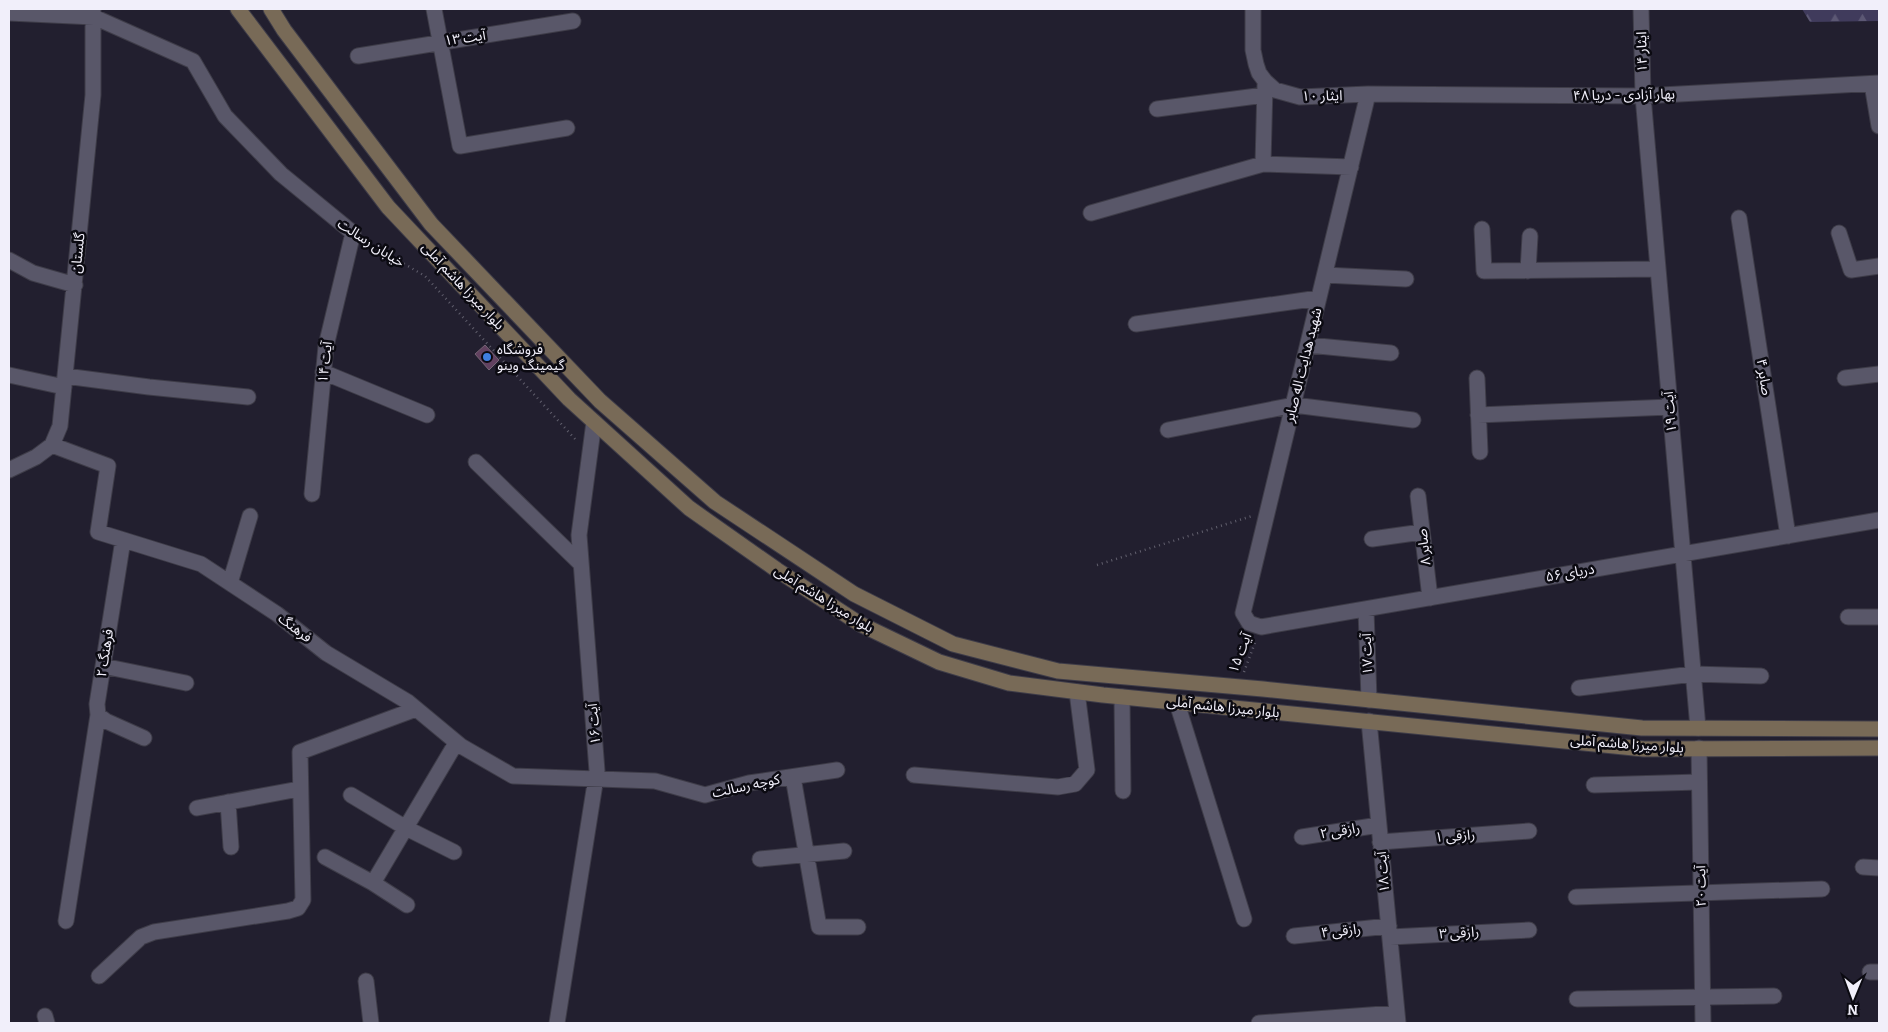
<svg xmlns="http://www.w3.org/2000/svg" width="1888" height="1032" viewBox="0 0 1888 1032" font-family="Bitter,'Noto Sans Arabic',serif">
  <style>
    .forest { fill: url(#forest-firs) }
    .building { fill: #624160; stroke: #756574 }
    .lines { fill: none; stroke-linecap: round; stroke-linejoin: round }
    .street-casing { stroke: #3e3c48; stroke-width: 17 }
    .secondary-casing { stroke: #3e3c48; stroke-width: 17 }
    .path { stroke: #62606e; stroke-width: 2.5; stroke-dasharray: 1 4; stroke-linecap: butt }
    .street { stroke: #595769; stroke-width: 15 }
    .secondary { stroke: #786a57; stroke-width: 15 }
    .shop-dot { fill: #3f7fe0; stroke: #0b0a11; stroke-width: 2 }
    .labels { text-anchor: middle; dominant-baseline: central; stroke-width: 5; stroke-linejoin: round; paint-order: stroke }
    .street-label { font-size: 14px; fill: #f1effa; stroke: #0b0a11 }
    .poi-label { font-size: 14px; fill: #f1effa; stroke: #0b0a11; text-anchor: start }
  </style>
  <defs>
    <pattern id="forest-firs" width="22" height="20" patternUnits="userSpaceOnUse" patternTransform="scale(1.25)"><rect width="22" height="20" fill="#403b5c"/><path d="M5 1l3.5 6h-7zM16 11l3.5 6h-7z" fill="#5c5874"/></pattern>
  </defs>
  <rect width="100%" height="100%" fill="#221f2f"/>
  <!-- forest -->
  <path class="forest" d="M 1802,9 L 1879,9 L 1879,21 L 1810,22 Z"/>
  <!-- building -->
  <path class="building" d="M 485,345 L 499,360 L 489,370 L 475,354 Z"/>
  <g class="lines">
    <!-- street casing -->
    <g class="street-casing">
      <path id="street" d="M 434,9 L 460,146 L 567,128
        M 1253,9 L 1253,50 L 1256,64 L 1259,73 L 1265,81 L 1275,90 L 1300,97 L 1368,94 L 1643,96 L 1879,83
        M 1641,9 L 1643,96 L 1698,728
        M 9,13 L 94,17 L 193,61 L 225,116 L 281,174 L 353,233 L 326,346 L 312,494
        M 358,56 L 573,21
        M 1872,84 L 1879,126
        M 1368,94 L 1243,613 L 1249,623 L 1261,627 L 1879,520
        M 1157,109 L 1265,95
        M 1263,164 L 1265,85
        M 1091,213 L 1263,164 L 1351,167
        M 1739,218 L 1788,536
        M 1482,229 L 1484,271 L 1657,269
        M 1839,233 L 1851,270 L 1879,266
        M 9,260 L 33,273 L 75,285
        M 1528,271 L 1530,236
        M 1325,275 L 1406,279
        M 1136,324 L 1319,298
        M 1308,345 L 1391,353
        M 323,372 L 427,415
        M 9,375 L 64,387
        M 65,376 L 149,387 L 248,397
        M 1477,378 L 1480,452
        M 1845,378 L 1879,374
        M 1478,415 L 1670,407
        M 1168,430 L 1294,405 L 1413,420
        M 52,445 L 108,466 L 98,532 L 201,564 L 277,614 L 326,653 L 408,702 L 461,746 L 513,776 L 655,781 L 705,795 L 749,783 L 837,770
        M 476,462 L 581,564
        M 9,470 L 36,457 L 52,445 L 60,426 L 93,95 L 93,9
        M 1418,496 L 1430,598
        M 1372,539 L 1422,532
        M 123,540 L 97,704 L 98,715 L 106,721 L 144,738
        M 230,583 L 250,516
        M 1366,609 L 1369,700
        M 1848,617 L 1879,617
        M 103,666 L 186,683
        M 1579,688 L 1693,674 L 1761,676
        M 1122,697 L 1123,791
        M 1177,703 L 1244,919
        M 1369,721 L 1398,1023
        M 1699,748 L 1703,1023
        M 914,775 L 1058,787 L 1075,784 L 1087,770 L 1077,692
        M 793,777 L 819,927 L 858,927
        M 1594,785 L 1699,782
        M 351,795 L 406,828 L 454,852
        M 228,802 L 231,847
        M 197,808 L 299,789
        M 1302,837 L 1379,825
        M 1380,842 L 1529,831
        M 325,857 L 373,883
        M 760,859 L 844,851
        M 1863,867 L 1879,868
        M 1576,897 L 1822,889
        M 407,905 L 373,883 L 456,743
        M 66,921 L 98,715
        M 1294,936 L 1389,926
        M 1390,937 L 1529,930
        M 1870,972 L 1879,972
        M 99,976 L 141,937 L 154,932 L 288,911 L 298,908 L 303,900 L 300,752 L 416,709
        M 366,981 L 371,1023
        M 1577,999 L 1774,996
        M 45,1016 L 47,1023
        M 557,1023 L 597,771 L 579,535 L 594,422
        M 1259,1023 L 1397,1013"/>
    </g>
    <!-- secondary casing -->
    <g class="secondary-casing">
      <path id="secondary" d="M 238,9 L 388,207 L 569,399 L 689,508 L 777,570 L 860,624 L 939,662 L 1009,683 L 1103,695 L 1644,749 L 1879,748
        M 271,9 L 284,30 L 431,224 L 600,401 L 715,502 L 854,594 L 953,644 L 1058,671 L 1263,689 L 1642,728 L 1879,729"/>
    </g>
    <!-- path -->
    <path class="path" d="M 365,241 L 425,276 L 576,440
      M 1097,565 L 1252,516
      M 1244,672 L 1256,640"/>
    <!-- street -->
    <use href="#street" class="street"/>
    <!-- secondary -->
    <use href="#secondary" class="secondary"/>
  </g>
  <!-- markers -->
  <circle class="shop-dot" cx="487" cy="357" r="5"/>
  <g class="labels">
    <!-- street labels -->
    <g class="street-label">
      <text transform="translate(465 38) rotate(-8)">آیت ۱۳</text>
      <text transform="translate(1642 52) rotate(-91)">ایثار ۱۴</text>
      <text transform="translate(1624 95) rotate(-1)">بهار آزادی - دریا ۴۸</text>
      <text transform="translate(1322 96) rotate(-1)">ایثار ۱۰</text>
      <text transform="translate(371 243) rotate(33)">خیابان رسالت</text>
      <text transform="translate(78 253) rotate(-84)">گلستان</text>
      <text transform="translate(463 286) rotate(47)">بلوار میرزا هاشم آملی</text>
      <text transform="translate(325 362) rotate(-83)">آيت ۱۴</text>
      <text transform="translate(1303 365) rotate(-76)">شهید هدایت اله صابر</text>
      <text transform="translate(1764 377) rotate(81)">صابر ۴</text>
      <text transform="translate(1670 412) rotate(-95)">آیت ۱۹</text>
      <text transform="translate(1424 547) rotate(-96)">صابر ۸</text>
      <text transform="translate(1570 573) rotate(-10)">دریای ۵۶</text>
      <text transform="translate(824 599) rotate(32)">بلوار میرزا هاشم آملی</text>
      <text transform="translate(295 628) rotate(38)">فرهنگ</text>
      <text transform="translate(105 653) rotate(-81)">فرهنگ ۲</text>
      <text transform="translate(1240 653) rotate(-69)">آیت ۱۵</text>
      <text transform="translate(1367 654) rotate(-92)">آیت ۱۷</text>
      <text transform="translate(1223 707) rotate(6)">بلوار میرزا هاشم آملی</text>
      <text transform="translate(594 724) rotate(-95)">آیت ۱۶</text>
      <text transform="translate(1627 744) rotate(4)">بلوار میرزا هاشم آملی</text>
      <text transform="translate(746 786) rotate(-12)">کوچه رسالت</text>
      <text transform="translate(1340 831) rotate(-9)">رازقی ۲</text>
      <text transform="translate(1455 836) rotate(-4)">رازقی ۱</text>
      <text transform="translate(1383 872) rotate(-95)">آیت ۱۸</text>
      <text transform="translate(1701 886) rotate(-91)">آیت ۲۰</text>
      <text transform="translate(1341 931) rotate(-6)">رازقی ۴</text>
      <text transform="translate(1459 933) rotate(-3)">رازقی ۳</text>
    </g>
    <!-- poi labels -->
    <g class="poi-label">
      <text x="497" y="349">فروشگاه<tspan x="497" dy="16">گیمینگ وینو</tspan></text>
    </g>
  </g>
  <!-- border -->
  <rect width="1888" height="1032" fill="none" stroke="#f1effa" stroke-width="20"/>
  <!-- north arrow -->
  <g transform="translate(1853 997) rotate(181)" stroke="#0b0a11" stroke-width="4" paint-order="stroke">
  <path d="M0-4L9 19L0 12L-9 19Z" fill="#f1effa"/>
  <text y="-8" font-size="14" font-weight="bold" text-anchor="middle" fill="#f1effa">N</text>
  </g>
</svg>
